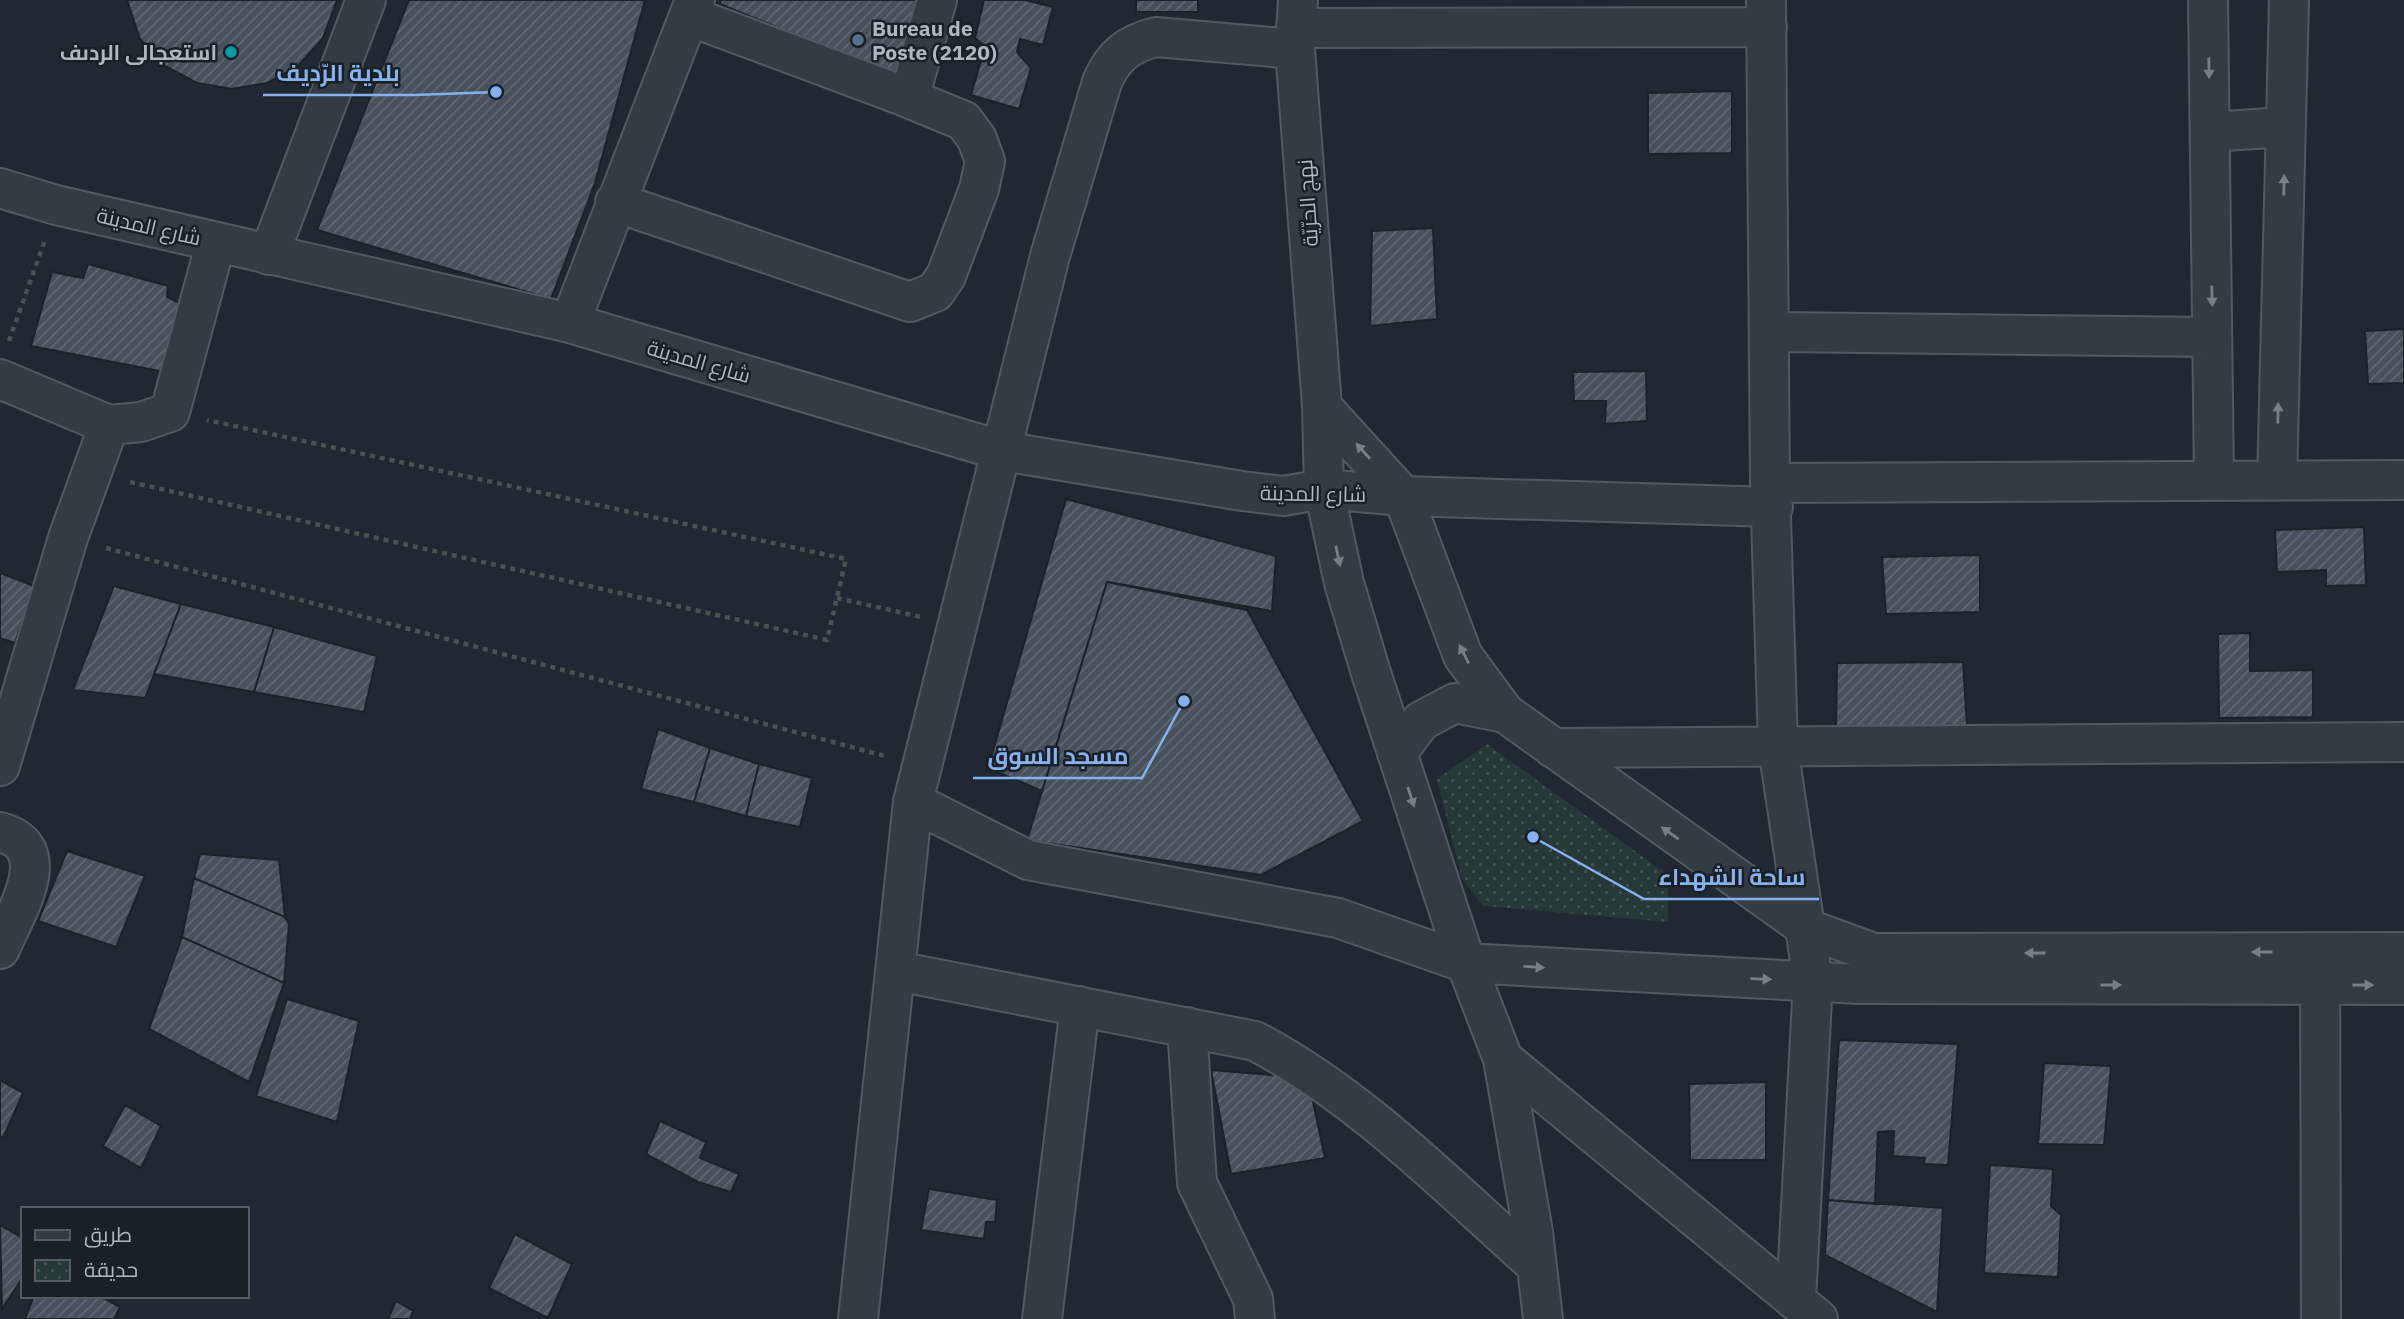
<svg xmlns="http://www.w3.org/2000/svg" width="2404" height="1319" viewBox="0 0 2404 1319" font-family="'IBM Plex Sans',Cairo,sans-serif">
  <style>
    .park { fill: url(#park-dots) }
    .building { fill: url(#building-hatch); stroke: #1b222a; stroke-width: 2 }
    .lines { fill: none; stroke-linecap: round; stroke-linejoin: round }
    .minor-casing { stroke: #515962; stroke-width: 42 }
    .tertiary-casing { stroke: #515962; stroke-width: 42 }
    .path { stroke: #445455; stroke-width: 4.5; stroke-dasharray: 5 5; stroke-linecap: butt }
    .minor { stroke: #343b44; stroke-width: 38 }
    .tertiary { stroke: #343b44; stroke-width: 38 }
    .oneway { fill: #777f89 }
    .service-dot { fill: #5c6f8a; stroke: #192028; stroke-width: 2.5 }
    .culture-dot { fill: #0f9aa8; stroke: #192028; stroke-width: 2.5 }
    .labels { text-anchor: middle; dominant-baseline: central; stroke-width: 5; stroke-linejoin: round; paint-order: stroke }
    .poi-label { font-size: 21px; font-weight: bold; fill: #adb6c1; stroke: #192028; text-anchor: start }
    .street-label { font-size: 21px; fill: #adb6c1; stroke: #192028 }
    .leader { fill: none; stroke: #87b1ec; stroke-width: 2.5 }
    .callout-dot { fill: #87b1ec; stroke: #192028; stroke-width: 2.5 }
    .callout-label { font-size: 23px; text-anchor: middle; font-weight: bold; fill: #87b1ec; stroke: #192028; stroke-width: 5; stroke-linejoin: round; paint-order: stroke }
  </style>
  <defs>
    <pattern id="park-dots" width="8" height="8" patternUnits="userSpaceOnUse" patternTransform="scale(1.75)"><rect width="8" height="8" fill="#263838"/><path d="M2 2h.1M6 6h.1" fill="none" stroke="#435353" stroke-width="1.8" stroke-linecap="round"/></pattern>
    <pattern id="building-hatch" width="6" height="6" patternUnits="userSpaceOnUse" patternTransform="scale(1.75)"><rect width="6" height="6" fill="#47505c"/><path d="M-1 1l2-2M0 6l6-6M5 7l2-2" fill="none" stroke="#5f6772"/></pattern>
  </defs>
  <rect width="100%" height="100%" fill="#202933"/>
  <!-- park -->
  <path class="park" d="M 1487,744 L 1668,875 L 1668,922 L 1483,906 L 1462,879 L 1437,779 Z"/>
  <!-- building -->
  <path class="building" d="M 127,0 L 337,0 L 323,38 L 299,65 L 267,83 L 232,89 L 197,83 L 165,66 L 140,39 Z
    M 409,0 L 645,0 L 595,183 L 551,299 L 317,230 Z
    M 721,0 L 921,0 L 896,76 L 720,4 Z
    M 984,0 L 1025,0 L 1053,7 L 1043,45 L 1020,39 L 1017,52 L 1031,68 L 1019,109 L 971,95 L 985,46 L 975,38 Z
    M 1136,0 L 1198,0 L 1198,12 L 1136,12 Z
    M 1732,91 L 1732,153 L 1648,154 L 1648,93 Z
    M 1433,228 L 1437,319 L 1370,326 L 1372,231 Z
    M 88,264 L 168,286 L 167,297 L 180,303 L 175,374 L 31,346 L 52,272 L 83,278 Z
    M 2404,329 L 2404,383 L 2368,384 L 2365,331 Z
    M 1646,371 L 1647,421 L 1605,424 L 1606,401 L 1574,401 L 1573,372 Z
    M 1066,499 L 1276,556 L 1272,611 L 1107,582 L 1042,791 L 988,768 Z
    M 2364,527 L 2366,585 L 2326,586 L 2326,570 L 2277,572 L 2275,530 Z
    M 1980,555 L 1980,612 L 1886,614 L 1882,557 Z
    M 0,573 L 34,586 L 15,643 L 0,638 Z
    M 1107,582 L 1247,610 L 1363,821 L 1261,875 L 1027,840 Z
    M 114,586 L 181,604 L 145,698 L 73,690 Z
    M 181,604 L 274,627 L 254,692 L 154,674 Z
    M 274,627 L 377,656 L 364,712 L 254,692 Z
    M 2250,633 L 2250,671 L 2313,670 L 2313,717 L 2219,718 L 2218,634 Z
    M 1963,662 L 1967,726 L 1836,730 L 1837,663 Z
    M 658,729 L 710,748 L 694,802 L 641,789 Z
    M 710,748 L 759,764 L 746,816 L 694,802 Z
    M 759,764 L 812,778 L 800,827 L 746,816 Z
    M 67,851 L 145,876 L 116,947 L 38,921 Z
    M 200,854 L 279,860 L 285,917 L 194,878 Z
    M 194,878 L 285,917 L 289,924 L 284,983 L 182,937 Z
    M 182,937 L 284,983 L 249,1082 L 149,1029 Z
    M 287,999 L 359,1021 L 337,1122 L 256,1096 Z
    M 1839,1040 L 1958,1044 L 1948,1165 L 1924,1164 L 1925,1158 L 1893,1156 L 1894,1131 L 1878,1132 L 1875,1204 L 1828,1200 Z
    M 2044,1063 L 2111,1066 L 2104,1145 L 2038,1144 Z
    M 1211,1070 L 1308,1078 L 1325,1158 L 1231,1174 Z
    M 0,1080 L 23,1093 L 3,1138 L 0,1137 Z
    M 1766,1082 L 1766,1160 L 1690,1160 L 1689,1084 Z
    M 125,1105 L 161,1126 L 141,1168 L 103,1146 Z
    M 660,1121 L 706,1142 L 700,1158 L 739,1174 L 731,1192 L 698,1182 L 646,1154 Z
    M 1990,1165 L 2053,1169 L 2051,1206 L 2061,1215 L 2058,1277 L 1984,1273 Z
    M 929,1189 L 997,1200 L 995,1222 L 986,1222 L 984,1239 L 921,1230 Z
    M 1828,1200 L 1943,1208 L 1937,1312 L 1825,1255 Z
    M 0,1225 L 23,1238 L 23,1277 L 2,1309 Z
    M 515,1234 L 572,1264 L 548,1318 L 489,1288 Z
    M 34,1296 L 100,1296 L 120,1307 L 114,1319 L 25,1319 Z
    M 396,1301 L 413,1311 L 410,1319 L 388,1319 Z"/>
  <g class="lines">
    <!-- minor casing -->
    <g class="minor-casing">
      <path id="minor" d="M 1766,0 L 1770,483 L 1778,747 L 1813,981 L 1796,1300
        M 2208,0 L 2214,480
        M 689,16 L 909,98 L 937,0
        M 1296,28 L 1767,27
        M 2210,132 L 2285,127
        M 615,202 L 910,302 L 935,292 L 946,276 L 979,189 L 985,161 L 977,139 L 964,121 L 906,97
        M 269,255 L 366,0
        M 570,323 L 695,0
        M 1769,332 L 2212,337
        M 0,379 L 109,425 L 141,422 L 170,412 L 216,242
        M 2277,481 L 2289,0
        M 1770,483 L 2404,480
        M 1403,496 L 1773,507
        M 1553,748 L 2404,742
        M 1397,753 L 1421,721 L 1455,703 L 1505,713
        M 0,766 L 68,538 L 109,425
        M 913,802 L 1028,860 L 1338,918 L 1466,963 L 1503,1059 L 1533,1232 L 1543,1319
        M 0,832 C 59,847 15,913 0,949
        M 2320,954 L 2321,1319
        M 897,971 L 1255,1041 C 1360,1096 1446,1185 1534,1263
        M 1187,1027 L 1197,1183 L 1253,1299 L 1255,1319
        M 1503,1059 L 1818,1319
        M 858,1319 L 913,802 L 1050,256 L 1102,82 C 1113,56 1128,44 1156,37 L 1295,49
        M 1042,1319 L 1080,1006"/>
    </g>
    <!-- tertiary casing -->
    <g class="tertiary-casing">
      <path id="tertiary" d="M 1298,0 L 1295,49 L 1322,407 L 1324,489 L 1344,583 L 1371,673 L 1466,963 L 1859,984 L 2404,985
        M 0,188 L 56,205 L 570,323 L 1003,451 L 1242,491 L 1283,496 L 1324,489 L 1403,496
        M 1322,407 L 1403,496 L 1463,656 L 1505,713 L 1808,929 L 1874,953 L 2404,952"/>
    </g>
    <!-- path -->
    <path class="path" d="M 9,341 L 45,240
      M 130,482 L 827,640 L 846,559 L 207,420
      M 106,548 L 885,756
      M 837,598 L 921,617"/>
    <!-- minor -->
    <use href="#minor" class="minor"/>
    <!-- tertiary -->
    <use href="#tertiary" class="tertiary"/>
  </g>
  <!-- one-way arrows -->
  <defs><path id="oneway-solid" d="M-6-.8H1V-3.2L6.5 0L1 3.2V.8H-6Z" transform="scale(1.75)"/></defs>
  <g class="oneway">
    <use href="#oneway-solid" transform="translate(2209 68) rotate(89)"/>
    <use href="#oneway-solid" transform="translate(2284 185) rotate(-89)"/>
    <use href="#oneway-solid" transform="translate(2212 296) rotate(89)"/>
    <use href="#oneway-solid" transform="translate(2278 413) rotate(-89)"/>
    <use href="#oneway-solid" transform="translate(1363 451) rotate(-132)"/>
    <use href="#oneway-solid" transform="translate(1338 556) rotate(78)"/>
    <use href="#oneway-solid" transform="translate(1464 654) rotate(-117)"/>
    <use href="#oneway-solid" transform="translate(1411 797) rotate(72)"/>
    <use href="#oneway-solid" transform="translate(1670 833) rotate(-145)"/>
    <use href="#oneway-solid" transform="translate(2262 952) rotate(180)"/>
    <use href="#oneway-solid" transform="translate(2035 953) rotate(180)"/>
    <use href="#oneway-solid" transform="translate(1534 967) rotate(4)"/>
    <use href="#oneway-solid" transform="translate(1761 979) rotate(2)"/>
    <use href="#oneway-solid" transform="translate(2111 985)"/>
    <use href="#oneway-solid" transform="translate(2363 985)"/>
  </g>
  <!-- markers -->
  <circle class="service-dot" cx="858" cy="40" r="7"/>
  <circle class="culture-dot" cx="231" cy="52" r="7"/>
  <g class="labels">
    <!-- poi labels -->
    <g class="poi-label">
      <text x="872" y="28">Bureau de<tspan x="872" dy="24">Poste (2120)</tspan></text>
      <text x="217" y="52" text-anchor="end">استعجالى الردىف</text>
    </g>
    <!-- street labels -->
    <g class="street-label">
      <text transform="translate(1307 203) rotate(-94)">نهج الحرّيّة</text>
      <text transform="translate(149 226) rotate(13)">شارع المدينة</text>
      <text transform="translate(699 361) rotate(16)">شارع المدينة</text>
      <text transform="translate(1313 493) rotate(1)">شارع المدينة</text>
    </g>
  </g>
  <!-- callouts -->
  <path class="leader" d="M496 92L414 95H263M1184 701L1142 778H973M1533 837L1644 899H1819"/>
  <g class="callout-dot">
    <circle cx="496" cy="92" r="7"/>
    <circle cx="1184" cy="701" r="7"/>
    <circle cx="1533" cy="837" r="7"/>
  </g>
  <g class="callout-label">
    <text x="338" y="81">بلدية الرّديف</text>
    <text x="1058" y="764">مسجد السوق</text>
    <text x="1732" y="885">ساحة الشهداء</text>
  </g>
  <!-- legend -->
  <rect x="21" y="1207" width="228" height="91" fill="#192028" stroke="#545c65" stroke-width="2"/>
  <rect x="35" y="1230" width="35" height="10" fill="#343b44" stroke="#545c65" stroke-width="2"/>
  <text x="84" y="1242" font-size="21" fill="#adb6c1">طريق</text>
  <rect x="35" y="1260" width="35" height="21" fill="url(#park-dots)" stroke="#545c65" stroke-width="2"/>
  <text x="84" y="1277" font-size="21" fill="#adb6c1">حديقة</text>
</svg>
